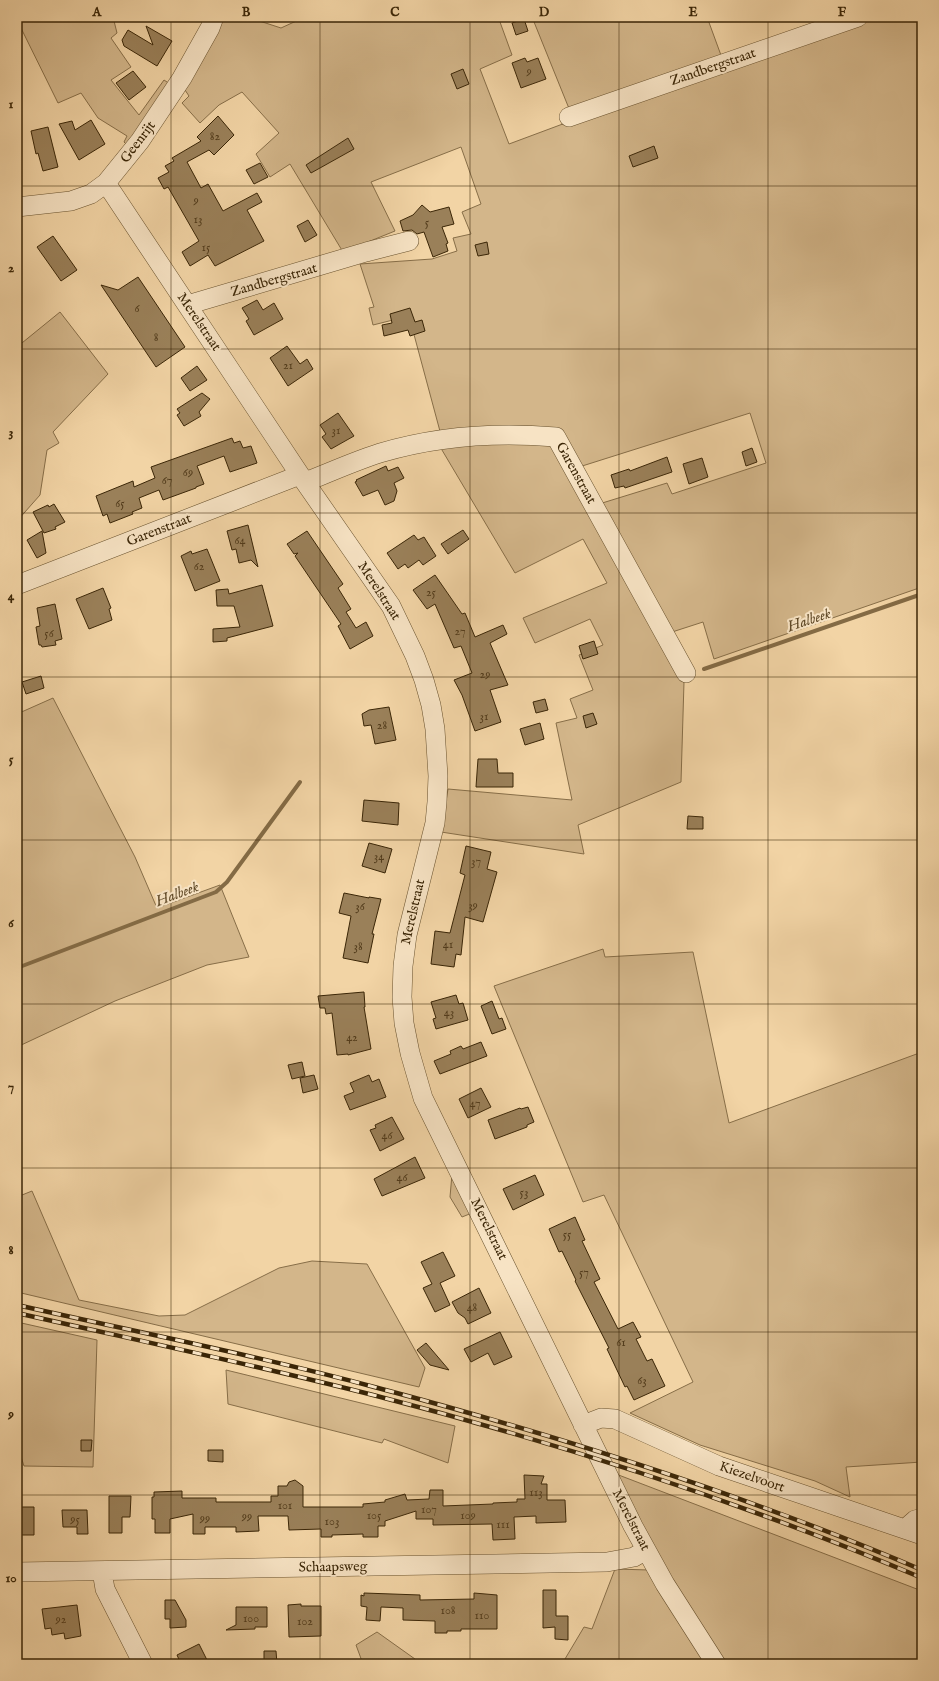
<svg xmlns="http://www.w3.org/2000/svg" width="939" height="1681" viewBox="0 0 939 1681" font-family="'IM FELL English',serif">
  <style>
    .green { fill: #d3b68a; stroke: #876e48 }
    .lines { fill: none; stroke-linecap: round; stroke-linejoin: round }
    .stream { stroke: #846b45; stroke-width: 4 }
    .building { fill: #9a8059; stroke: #3b2607 }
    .minor-casing { stroke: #69522e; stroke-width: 20 }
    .minor { stroke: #f7e3c4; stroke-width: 19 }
    .rail-casing { stroke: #3b2607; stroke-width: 4.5 }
    .rail { stroke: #f7e3c4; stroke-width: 3; stroke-dasharray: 9; stroke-linecap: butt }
    .grid { fill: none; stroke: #3b2607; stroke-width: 1; stroke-opacity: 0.55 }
    .labels { text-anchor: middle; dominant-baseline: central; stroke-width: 4; stroke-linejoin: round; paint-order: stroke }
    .number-label { font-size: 12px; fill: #533c1c }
    .street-label { font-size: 14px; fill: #3b2607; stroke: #f7e3c4 }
    .water-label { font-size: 15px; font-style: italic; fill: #5f4826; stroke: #f7e3c4 }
    .neatline { fill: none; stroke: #3b2607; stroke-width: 1.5 }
    .grid-label { font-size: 13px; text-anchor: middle; font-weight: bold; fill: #3b2607 }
  </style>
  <rect width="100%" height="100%" fill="#f2d4a5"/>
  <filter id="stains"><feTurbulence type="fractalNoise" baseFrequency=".005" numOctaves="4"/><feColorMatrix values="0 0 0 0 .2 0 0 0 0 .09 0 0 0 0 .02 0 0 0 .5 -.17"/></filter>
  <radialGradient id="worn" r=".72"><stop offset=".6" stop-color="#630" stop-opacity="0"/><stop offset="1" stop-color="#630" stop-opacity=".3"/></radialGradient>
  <!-- green -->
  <path class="green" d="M 31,17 L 113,17 L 117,33 L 111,38 L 131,67 L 111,80 L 139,115 L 164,80 L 170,84 L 127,145 L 124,142 L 127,136 L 98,118 L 81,93 L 58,103 L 19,24 Z
    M 221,17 L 247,17 L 281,28 L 305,17 L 514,17 L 500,22 L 512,55 L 480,69 L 509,144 L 850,17 L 922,17 L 922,587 L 714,659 L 703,622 L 669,633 L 599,504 L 667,483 L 672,494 L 766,463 L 750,413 L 579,467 L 555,430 C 518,421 478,429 441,435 L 409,316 L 373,325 L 369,308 L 374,307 L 360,264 L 432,259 L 457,251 L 453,238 L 471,234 L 462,212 L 481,204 L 461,147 L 371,182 L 395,231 L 343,252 L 290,164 L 270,177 L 256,154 L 279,133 L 242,92 L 219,105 L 200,123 L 182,103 L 189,96 L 185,90 Z
    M 532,17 L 707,17 L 722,58 L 570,111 Z
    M 60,312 L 108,374 L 53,432 L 59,443 L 47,450 L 40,495 L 17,521 L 17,347 Z
    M 520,437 L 553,447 L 684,682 L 681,782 L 578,825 L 584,854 L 441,832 L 448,789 L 572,800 L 556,723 L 577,718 L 570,699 L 593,690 L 579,655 L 603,645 L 590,619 L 535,643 L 523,618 L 607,583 L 583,539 L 515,573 L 439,445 Z
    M 53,698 L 135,857 L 157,908 L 220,885 L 249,957 L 207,965 L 115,1001 L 17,1047 L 17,714 Z
    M 603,949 L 605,957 L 693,952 L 729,1123 L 922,1052 L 922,1462 L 846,1467 L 850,1497 L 815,1481 L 700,1445 L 630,1413 L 693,1382 L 604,1195 L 583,1202 L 494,986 Z
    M 452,1174 L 472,1213 L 462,1217 L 450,1197 Z
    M 32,1191 L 79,1300 L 159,1316 L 185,1315 L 279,1268 L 312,1261 L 367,1264 L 425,1368 L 419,1387 L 17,1292 L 17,1197 Z
    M 17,1322 L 97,1340 L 93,1467 L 24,1466 L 17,1444 Z
    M 226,1370 L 455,1426 L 448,1463 L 384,1439 L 382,1443 L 228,1404 Z
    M 616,1474 L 922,1591 L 922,1664 L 562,1664 L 584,1627 L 592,1629 L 615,1569 L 649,1570 Z
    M 17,1608 L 21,1644 L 17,1644 Z
    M 377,1632 L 422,1664 L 363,1664 L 356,1645 Z"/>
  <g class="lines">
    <!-- stream -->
    <path class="stream" d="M 704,669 L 922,594
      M 17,968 L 216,892 L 227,882 L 300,782"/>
  </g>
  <!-- building -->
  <path class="building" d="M 524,19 L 528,31 L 516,35 L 512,23 Z
    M 146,26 L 172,41 L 157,66 L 124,46 L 122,40 L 128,30 L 153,45 Z
    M 525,58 L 527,62 L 538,58 L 546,79 L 521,88 L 512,63 Z
    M 463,69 L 469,84 L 457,89 L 451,74 Z
    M 133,71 L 146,87 L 129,100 L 116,83 Z
    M 218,116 L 234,135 L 214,155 L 209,150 L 187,162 L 201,188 L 208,184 L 223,211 L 257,193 L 262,202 L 247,210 L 264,241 L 215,266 L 208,255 L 190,266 L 182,252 L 199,241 L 168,187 L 164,189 L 158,178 L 169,172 L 165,166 L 174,161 L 172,158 L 201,141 L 197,137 Z
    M 91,120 L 105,144 L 79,160 L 59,124 L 72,121 L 75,130 Z
    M 48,127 L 58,167 L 43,171 L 38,153 L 36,154 L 31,131 Z
    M 348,138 L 354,149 L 311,173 L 306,165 Z
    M 654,146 L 658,158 L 633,167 L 629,156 Z
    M 260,163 L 268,177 L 254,184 L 246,170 Z
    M 422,205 L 430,212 L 449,207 L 454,224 L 442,227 L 448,243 L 446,244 L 448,251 L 433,257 L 424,232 L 417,234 L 412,230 L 403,231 L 400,221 L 413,215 Z
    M 308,220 L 317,235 L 305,242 L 297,226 Z
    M 53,236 L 77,270 L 61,281 L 37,247 Z
    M 487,242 L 489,254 L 478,256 L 475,245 Z
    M 138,277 L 185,347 L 156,367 L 101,285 L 118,290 Z
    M 257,300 L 263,310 L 274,303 L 283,319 L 254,335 L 246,321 L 249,319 L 242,308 Z
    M 410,308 L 415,322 L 422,320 L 425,331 L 410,336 L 408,330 L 384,336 L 382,325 L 392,323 L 390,314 Z
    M 287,346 L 300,364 L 307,359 L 313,369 L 288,386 L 270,358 Z
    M 197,366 L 207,380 L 190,391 L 181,378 Z
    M 202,393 L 210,399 L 199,412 L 201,416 L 184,426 L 177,415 L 180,413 L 177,409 Z
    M 338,413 L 354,436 L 331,449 L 322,437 L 326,434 L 320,425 Z
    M 232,438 L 234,443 L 240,441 L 243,448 L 251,446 L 257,463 L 230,472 L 224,456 L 197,466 L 204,484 L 196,487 L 196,488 L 163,500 L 159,490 L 139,498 L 142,508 L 132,512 L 133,514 L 110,523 L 107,514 L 103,516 L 96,496 L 133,481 L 134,487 L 155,478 L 151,467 Z
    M 752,448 L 757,462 L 746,466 L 742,452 Z
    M 667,457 L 672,472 L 625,488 L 624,486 L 615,488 L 611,475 L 629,469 L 630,471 Z
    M 702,458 L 708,477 L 689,484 L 683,464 Z
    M 386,466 L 388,471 L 398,467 L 404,478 L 394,483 L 397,491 L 394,501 L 385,505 L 378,490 L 363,496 L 355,482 L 357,481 L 356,480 Z
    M 54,504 L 65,522 L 55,527 L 56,529 L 44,533 L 33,512 L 48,505 L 49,507 Z
    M 248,525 L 258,567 L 251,560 L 239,563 L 236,549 L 232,550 L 227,531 Z
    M 463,530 L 469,539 L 448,554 L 441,544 Z
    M 42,531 L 46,553 L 37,558 L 27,540 Z
    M 307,531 L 343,584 L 338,588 L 351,609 L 346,612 L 356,628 L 366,622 L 373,636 L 350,649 L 338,626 L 341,624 L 295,556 L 298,553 L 294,554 L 287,544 Z
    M 414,535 L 418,540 L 424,537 L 436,556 L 423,565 L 419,560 L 408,568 L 405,564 L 398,569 L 387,553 Z
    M 207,549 L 220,581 L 195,591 L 181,556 L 191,551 L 192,554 Z
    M 435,575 L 462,614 L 465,613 L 475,637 L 503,625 L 507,634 L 490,643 L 508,685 L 490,690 L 501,722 L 475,731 L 462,695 L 454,680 L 472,673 L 461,646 L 454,648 L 435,604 L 427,609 L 413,590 Z
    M 262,585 L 273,626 L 227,638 L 227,641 L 213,642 L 213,629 L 240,627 L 234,606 L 217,606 L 216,590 L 228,589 L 229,594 Z
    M 103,588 L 111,608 L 109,609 L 112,620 L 89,629 L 76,599 Z
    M 55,604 L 62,639 L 55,641 L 56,645 L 42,647 L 41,645 L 39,645 L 36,627 L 40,626 L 37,608 Z
    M 594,641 L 598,654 L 583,659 L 579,646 Z
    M 41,676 L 44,688 L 26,694 L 22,682 Z
    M 545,699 L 548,710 L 536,713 L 533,702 Z
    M 389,707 L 396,740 L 375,744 L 371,725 L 364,726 L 362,714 L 369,710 Z
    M 593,713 L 597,724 L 586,728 L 583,716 Z
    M 540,723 L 544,739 L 525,745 L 520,729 Z
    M 478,759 L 497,759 L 498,773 L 513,773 L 513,787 L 476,787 Z
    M 364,800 L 399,803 L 398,825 L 362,821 Z
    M 688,816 L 703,817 L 703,829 L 687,829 Z
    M 369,843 L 392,849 L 385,873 L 362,866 Z
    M 466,846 L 491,852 L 487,869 L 497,872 L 483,922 L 465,917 L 461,955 L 456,954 L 454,967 L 431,964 L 435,931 L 450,933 L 465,875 L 460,873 Z
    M 344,893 L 369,898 L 369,897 L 381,899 L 372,934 L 374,934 L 368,963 L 343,958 L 351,916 L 339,913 Z
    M 364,992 L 365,1007 L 364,1007 L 371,1049 L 348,1055 L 348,1054 L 337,1055 L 332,1013 L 326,1014 L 325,1008 L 320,1008 L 318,996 Z
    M 456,995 L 459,1004 L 463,1003 L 468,1020 L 436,1029 L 433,1019 L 436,1018 L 431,1002 Z
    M 492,1001 L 499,1019 L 502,1018 L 506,1029 L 492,1034 L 481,1006 Z
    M 481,1042 L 487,1056 L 440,1074 L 434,1061 L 451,1054 L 450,1051 L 461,1046 L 463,1049 Z
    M 302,1062 L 305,1076 L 292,1079 L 288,1065 Z
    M 314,1075 L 318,1089 L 303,1093 L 300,1078 Z
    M 369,1075 L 372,1082 L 379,1079 L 386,1097 L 350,1110 L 344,1096 L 354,1092 L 350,1083 Z
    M 481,1088 L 491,1107 L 468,1118 L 459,1099 Z
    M 528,1107 L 534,1122 L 527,1125 L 527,1127 L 495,1139 L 488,1120 L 520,1108 L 521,1109 Z
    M 392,1117 L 404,1139 L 380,1151 L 370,1130 L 376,1128 L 375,1125 Z
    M 415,1157 L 425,1178 L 382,1196 L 374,1179 Z
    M 535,1175 L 544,1195 L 513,1210 L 503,1189 Z
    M 575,1217 L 585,1240 L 582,1241 L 600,1279 L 594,1282 L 618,1329 L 633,1322 L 641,1337 L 636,1339 L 647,1361 L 652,1359 L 665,1386 L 634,1400 L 627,1386 L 625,1387 L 607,1349 L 609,1348 L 575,1281 L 576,1280 L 562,1251 L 559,1252 L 549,1229 Z
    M 443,1252 L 455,1276 L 440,1283 L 450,1305 L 435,1312 L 423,1288 L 432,1284 L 421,1262 Z
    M 479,1288 L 491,1313 L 468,1324 L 465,1318 L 458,1313 L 452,1302 Z
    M 500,1332 L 512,1357 L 494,1365 L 488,1353 L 471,1362 L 464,1349 Z
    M 426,1343 L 449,1370 L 430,1365 L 417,1350 Z
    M 81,1440 L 92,1440 L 91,1451 L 81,1451 Z
    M 208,1450 L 223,1450 L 223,1462 L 208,1461 Z
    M 524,1475 L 544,1476 L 541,1484 L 547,1484 L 547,1500 L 565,1500 L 566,1522 L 536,1523 L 536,1516 L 514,1517 L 515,1539 L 493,1540 L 492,1524 L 433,1525 L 433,1519 L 416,1519 L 416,1511 L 385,1521 L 385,1526 L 378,1526 L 378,1537 L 363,1537 L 363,1534 L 332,1535 L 332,1537 L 321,1537 L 321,1529 L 289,1530 L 288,1516 L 258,1516 L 259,1531 L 236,1532 L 236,1527 L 205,1527 L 205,1534 L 193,1534 L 193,1514 L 170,1519 L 170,1533 L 155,1533 L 155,1519 L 152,1519 L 152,1497 L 154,1497 L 154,1492 L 182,1491 L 182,1498 L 216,1498 L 216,1502 L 271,1502 L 271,1496 L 278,1496 L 278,1486 L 287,1486 L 289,1482 L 295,1480 L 303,1486 L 303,1507 L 363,1507 L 363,1504 L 385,1502 L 385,1500 L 405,1494 L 407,1500 L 429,1499 L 430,1490 L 443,1490 L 443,1506 L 493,1504 L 493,1503 L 517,1502 L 517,1499 L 525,1499 Z
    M 109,1496 L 131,1496 L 130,1517 L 122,1517 L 122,1533 L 109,1533 Z
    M 17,1507 L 34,1507 L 34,1535 L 17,1535 Z
    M 62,1510 L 87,1510 L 88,1534 L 77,1534 L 77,1527 L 63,1527 Z
    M 543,1590 L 556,1590 L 556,1616 L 568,1616 L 568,1640 L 555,1639 L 555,1627 L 543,1628 Z
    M 364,1593 L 420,1595 L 420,1600 L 474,1599 L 474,1593 L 497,1595 L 497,1629 L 461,1629 L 461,1631 L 447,1631 L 447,1633 L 435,1633 L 435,1621 L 403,1620 L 403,1608 L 381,1607 L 380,1621 L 366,1620 L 367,1607 L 361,1606 L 361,1595 L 364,1596 Z
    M 165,1600 L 175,1600 L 186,1620 L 186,1627 L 170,1628 L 170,1619 L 165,1619 Z
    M 301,1604 L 301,1606 L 321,1606 L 321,1636 L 289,1637 L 288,1605 Z
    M 77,1605 L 81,1636 L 65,1639 L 64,1633 L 52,1635 L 51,1628 L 45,1629 L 42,1609 Z
    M 236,1607 L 267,1607 L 267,1627 L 255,1627 L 255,1629 L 226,1630 L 236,1625 Z
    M 199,1644 L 209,1664 L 181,1664 L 177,1655 Z
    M 264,1651 L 276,1651 L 277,1664 L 264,1664 Z"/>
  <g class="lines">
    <!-- minor casing -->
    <g class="minor-casing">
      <path id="minor" d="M 569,117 L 858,17
        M 106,183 L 300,475 L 391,606 L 415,656 L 424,680 L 431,705 L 435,729 L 438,776 L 437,802 L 435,823 L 407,935 L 403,966 L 402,997 L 404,1023 L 410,1053 L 423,1098 L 633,1526 L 665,1584 L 716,1664
        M 17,207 L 71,201 L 91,194 L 106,183 L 140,141 L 182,78 L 210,28 L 214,17
        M 187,305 L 366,252 L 409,241
        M 306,482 C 330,472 355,461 380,453 C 437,436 497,432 556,437 L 686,673
        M 17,585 L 300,475
        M 583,1425 L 601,1418 L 615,1419 L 719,1466 L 922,1535
        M 906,1528 L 915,1520 L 922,1518
        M 102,1571 L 105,1589 L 143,1664
        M 17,1572 L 607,1562 L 634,1557 L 646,1550"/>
    </g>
    <!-- minor -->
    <use href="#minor" class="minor"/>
    <!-- rail casing -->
    <g class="rail-casing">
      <path id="rail" d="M 17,1305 C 137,1332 259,1356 378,1388 C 563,1437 746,1495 922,1570
        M 17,1313 C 136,1340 255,1365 373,1395 C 559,1443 745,1503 922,1578"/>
    </g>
    <!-- rail -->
    <use href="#rail" class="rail"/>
  </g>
  <!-- grid -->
  <path class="grid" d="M 171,17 L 171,1664M 320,17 L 320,1664M 470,17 L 470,1664M 619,17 L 619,1664M 768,17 L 768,1664M 17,186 L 922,186M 17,349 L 922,349M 17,513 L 922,513M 17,677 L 922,677M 17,840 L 922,840M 17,1004 L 922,1004M 17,1168 L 922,1168M 17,1332 L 922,1332M 17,1495 L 922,1495"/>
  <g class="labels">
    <!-- number labels -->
    <g class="number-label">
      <text x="529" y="71">9</text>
      <text x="215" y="136">82</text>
      <text x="196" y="200">9</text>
      <text x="198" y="219">13</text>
      <text x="427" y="222">5</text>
      <text x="206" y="247">15</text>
      <text x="137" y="308">6</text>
      <text x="156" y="337">8</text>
      <text x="288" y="365">21</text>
      <text x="336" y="430">31</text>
      <text x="188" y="472">69</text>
      <text x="167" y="480">67</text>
      <text x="120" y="503">65</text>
      <text x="240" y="540">64</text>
      <text x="199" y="566">62</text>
      <text x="431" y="592">25</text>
      <text x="460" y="631">27</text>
      <text x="49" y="633">56</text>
      <text x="485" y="674">29</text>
      <text x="484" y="716">31</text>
      <text x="382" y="725">28</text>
      <text x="379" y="856">34</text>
      <text x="476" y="861">37</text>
      <text x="473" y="905">39</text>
      <text x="360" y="906">36</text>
      <text x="448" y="944">41</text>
      <text x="358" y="946">38</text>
      <text x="449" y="1012">43</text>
      <text x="352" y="1037">42</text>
      <text x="475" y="1103">47</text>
      <text x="387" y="1135">46</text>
      <text x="402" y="1177">46</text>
      <text x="524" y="1192">53</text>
      <text x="567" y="1234">55</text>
      <text x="584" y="1272">57</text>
      <text x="472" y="1307">48</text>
      <text x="621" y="1342">61</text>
      <text x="642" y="1380">63</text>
      <text x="536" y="1492">113</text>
      <text x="285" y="1505">101</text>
      <text x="429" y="1509">107</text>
      <text x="374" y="1515">105</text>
      <text x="468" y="1515">109</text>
      <text x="247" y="1516">99</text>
      <text x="205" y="1518">99</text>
      <text x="75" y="1519">95</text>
      <text x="332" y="1521">103</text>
      <text x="503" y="1524">111</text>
      <text x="448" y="1610">108</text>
      <text x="482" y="1615">110</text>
      <text x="251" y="1618">100</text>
      <text x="61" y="1619">92</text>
      <text x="305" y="1621">102</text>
    </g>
    <!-- street labels -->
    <g class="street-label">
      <text transform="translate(713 67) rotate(-19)">Zandbergstraat</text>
      <text transform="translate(138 142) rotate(-53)">Geenrijt</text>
      <text transform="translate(274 280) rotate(-16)">Zandbergstraat</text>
      <text transform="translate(199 322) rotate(56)">Merelstraat</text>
      <text transform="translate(576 473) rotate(61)">Garenstraat</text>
      <text transform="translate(159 530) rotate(-21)">Garenstraat</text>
      <text transform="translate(379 591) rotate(57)">Merelstraat</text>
      <text transform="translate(413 912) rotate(-77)">Merelstraat</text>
      <text transform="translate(489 1229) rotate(64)">Merelstraat</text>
      <text transform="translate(752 1477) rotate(19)">Kiezelvoort</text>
      <text transform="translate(631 1520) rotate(63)">Merelstraat</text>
      <text transform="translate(333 1567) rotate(-1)">Schaapsweg</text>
    </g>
    <!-- water labels -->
    <g class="water-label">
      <text transform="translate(809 620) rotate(-19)">Halbeek</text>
      <text transform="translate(177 894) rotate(-21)">Halbeek</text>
    </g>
  </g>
  <!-- margin -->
  <rect width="939" height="1681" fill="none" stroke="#f2d4a5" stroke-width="44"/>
  <rect x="22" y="22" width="895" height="1637" class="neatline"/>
  <g class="grid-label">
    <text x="97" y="16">A</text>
    <text x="246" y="16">B</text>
    <text x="395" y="16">C</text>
    <text x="544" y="16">D</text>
    <text x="693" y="16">E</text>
    <text x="842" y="16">F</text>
    <text x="11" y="108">1</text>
    <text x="11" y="272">2</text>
    <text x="11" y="436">3</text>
    <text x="11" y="600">4</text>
    <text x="11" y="763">5</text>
    <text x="11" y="927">6</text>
    <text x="11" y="1091">7</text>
    <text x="11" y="1254">8</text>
    <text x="11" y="1418">9</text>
    <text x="11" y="1582">10</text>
  </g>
  <rect width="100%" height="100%" filter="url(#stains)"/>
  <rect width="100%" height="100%" fill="url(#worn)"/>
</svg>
